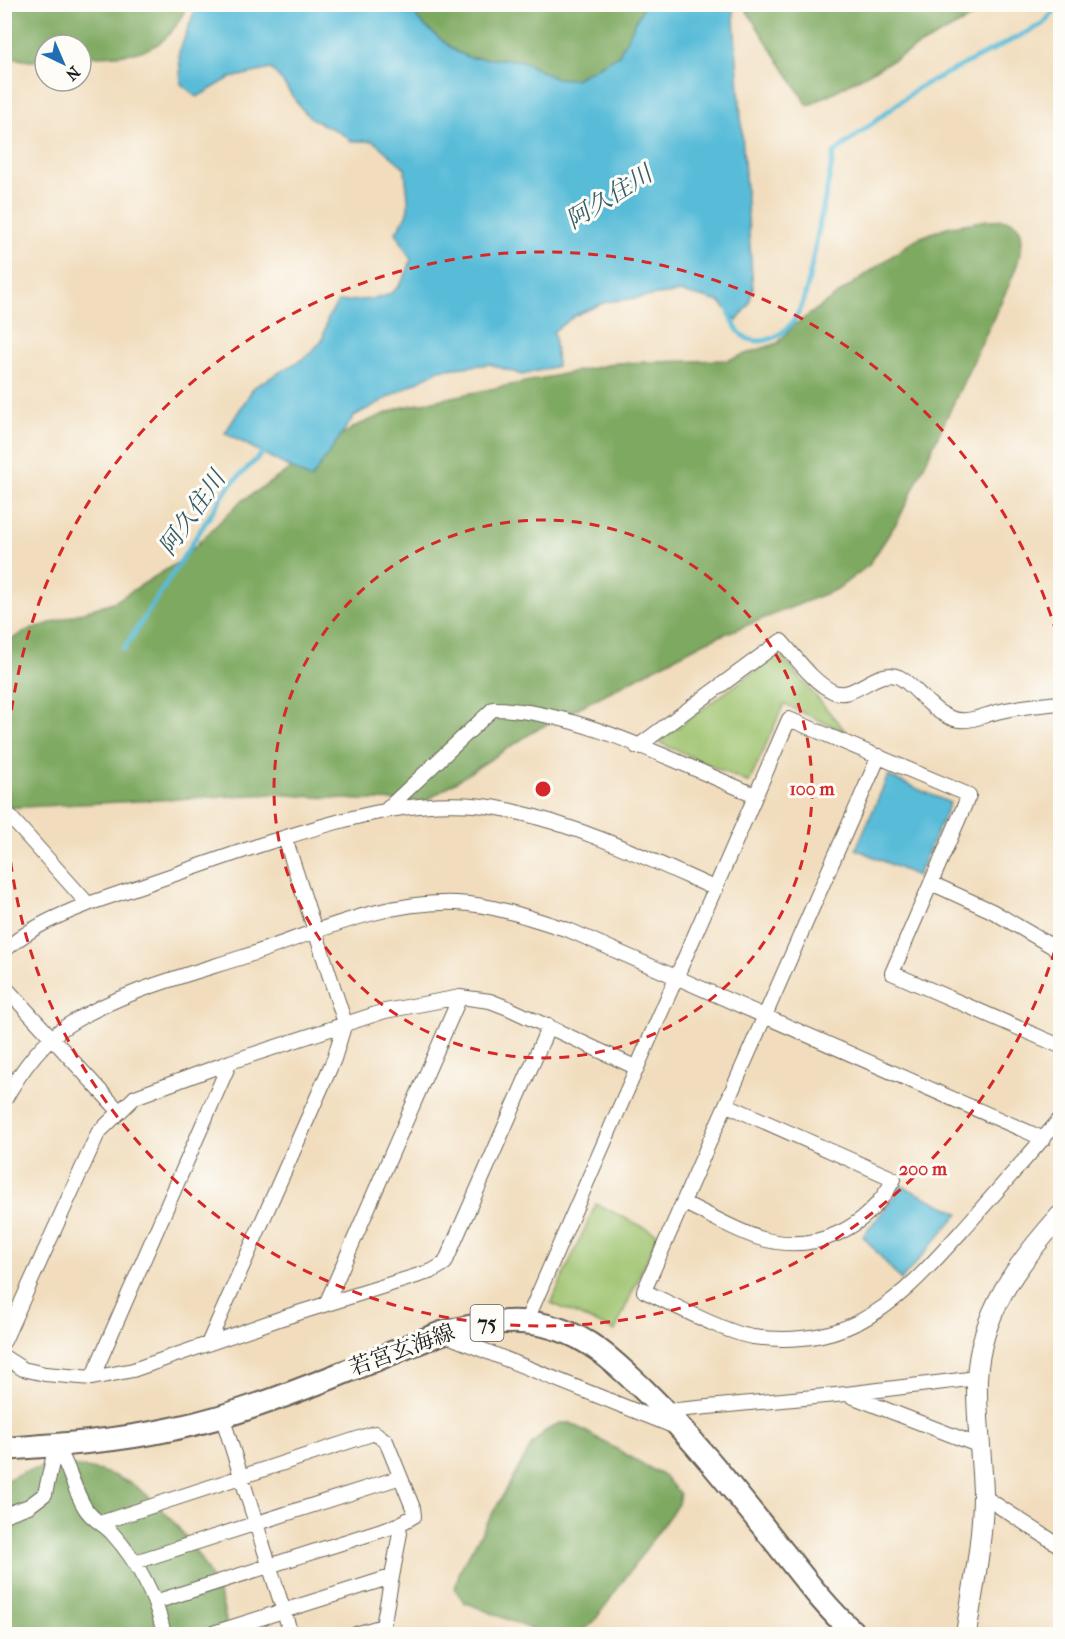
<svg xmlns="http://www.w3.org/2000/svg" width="1065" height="1639" viewBox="0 0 1065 1639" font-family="'IM FELL French Canon','Noto Serif JP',serif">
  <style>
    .green { fill: #9ec36e; stroke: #5d7045; stroke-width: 1.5 }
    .forest { fill: #7ea961; stroke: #4d623e; stroke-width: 1.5 }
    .water { fill: #59bcd8; stroke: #3a6c7a; stroke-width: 1.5 }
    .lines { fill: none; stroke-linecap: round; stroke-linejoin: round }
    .stream { stroke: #59bcd8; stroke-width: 5 }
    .street-casing { stroke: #676054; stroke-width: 16 }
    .secondary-casing { stroke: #676054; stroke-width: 22 }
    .primary-casing { stroke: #676054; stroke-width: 26 }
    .street { stroke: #fff; stroke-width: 14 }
    .secondary { stroke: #fff; stroke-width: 20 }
    .primary { stroke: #fff; stroke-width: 22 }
    .ring { fill: none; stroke: #d62828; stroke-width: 3; stroke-dasharray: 10 8 }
    .labels { text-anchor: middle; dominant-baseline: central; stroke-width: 6; stroke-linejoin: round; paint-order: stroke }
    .shield { fill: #fdfcf7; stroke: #605f5e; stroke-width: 1.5 }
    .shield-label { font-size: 21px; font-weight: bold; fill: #1c1c1c }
    .street-label { font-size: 22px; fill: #1c1c1c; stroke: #fdfcf7 }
    .water-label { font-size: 24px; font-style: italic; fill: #345c67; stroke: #fdfcf7 }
    .centre { fill: #d62828; stroke: #fdfcf7; stroke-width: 3 }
    .ring-label { font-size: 18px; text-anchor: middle; font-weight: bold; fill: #d62828; stroke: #fdfcf7; stroke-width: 6; stroke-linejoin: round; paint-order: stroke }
  </style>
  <rect width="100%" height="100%" fill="#fdfcf7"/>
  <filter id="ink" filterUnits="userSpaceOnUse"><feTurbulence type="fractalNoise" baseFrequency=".0167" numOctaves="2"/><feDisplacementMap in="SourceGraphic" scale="12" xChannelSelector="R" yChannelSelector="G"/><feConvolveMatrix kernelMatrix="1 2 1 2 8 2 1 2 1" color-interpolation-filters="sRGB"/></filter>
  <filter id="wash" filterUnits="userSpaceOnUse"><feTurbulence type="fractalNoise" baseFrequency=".008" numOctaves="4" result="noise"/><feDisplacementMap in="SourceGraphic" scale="24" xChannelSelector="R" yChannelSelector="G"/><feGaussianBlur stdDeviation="1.35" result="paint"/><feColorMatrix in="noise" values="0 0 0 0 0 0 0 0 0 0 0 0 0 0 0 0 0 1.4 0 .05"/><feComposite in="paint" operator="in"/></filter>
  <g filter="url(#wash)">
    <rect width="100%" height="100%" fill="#f1ddbd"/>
    <!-- green -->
    <path class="green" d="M 779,653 L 847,733 L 784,704 L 749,783 L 658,742 Z
      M 596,1204 L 658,1234 L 615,1331 L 551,1303 Z"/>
    <!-- forest -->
    <path class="forest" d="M 4,5 L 5,4 L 187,5 C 164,60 132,53 81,57 L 81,45 L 45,45 L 45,60 L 30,61 L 5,57 Z
      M 411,5 L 644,5 L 619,55 L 575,79 L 554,78 L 520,60 L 470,58 L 455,51 L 419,21 Z
      M 743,5 L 990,5 L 965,21 L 808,106 Z
      M 988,220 C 995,220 1002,219 1008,220 C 1035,227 1015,271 1009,285 L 899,519 L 869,565 L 837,589 L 705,642 L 536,730 L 426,801 L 359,800 L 274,794 L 5,808 L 4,643 L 27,631 L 116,601 L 180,561 L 240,502 L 356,426 L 399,408 L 617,363 L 728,360 L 778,343 L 793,326 L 916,239 L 947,227 Z
      M 559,1423 L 571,1423 L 664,1476 L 680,1494 L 678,1504 L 593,1623 L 579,1634 L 543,1634 L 464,1602 L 455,1589 L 460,1570 L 533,1443 L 544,1432 Z
      M 50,1466 C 81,1467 97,1467 126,1481 C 165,1499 232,1589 226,1634 L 5,1634 L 5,1481 L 23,1472 Z"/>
    <!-- water -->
    <path class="water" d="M 411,4 L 419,21 L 455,51 L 470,58 L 520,60 L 554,78 L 575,79 L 619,55 L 644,5 L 733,5 L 753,290 L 748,306 L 737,321 L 720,302 L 681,292 L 606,302 L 576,315 L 554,331 L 557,366 L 522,375 L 490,364 L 439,370 L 354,416 L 311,479 L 225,433 L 254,387 L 306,357 L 322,341 L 328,317 L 338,302 C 378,297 398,305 411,260 L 396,232 C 416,206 406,198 405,168 L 373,141 L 351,141 C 337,127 324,128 310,117 C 294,104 288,84 271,69 L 230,78 L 197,97 L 181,84 L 179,52 L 197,5 Z
      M 888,776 L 950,803 L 917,876 L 856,849 Z
      M 898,1184 L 959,1213 L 901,1280 L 863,1236 L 896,1195 Z"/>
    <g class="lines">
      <!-- stream -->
      <path class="stream" d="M 728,309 C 734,326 740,342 761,341 C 774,340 787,331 795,319 C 807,299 810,272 815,248 C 821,216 828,185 834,153 L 918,88 L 1043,24 L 1060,5
        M 124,649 L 229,486 L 267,449"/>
    </g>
  </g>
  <g filter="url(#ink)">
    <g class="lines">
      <!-- street casing -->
      <g class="street-casing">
        <path id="street" d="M 637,747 L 781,641 C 796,657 813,683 834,692 C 855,700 877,667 899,677 C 914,685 926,704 941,713 C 964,728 978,716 1001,711 C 1021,706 1041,705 1060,703
          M 879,756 L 644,1291 C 672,1304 726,1333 753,1337 C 858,1350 903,1296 967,1225 C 998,1190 1029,1155 1060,1119
          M 388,808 L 493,709 C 575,709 678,763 755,795
          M 4,810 L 88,904
          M 931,883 L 992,911 L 1060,951
          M 4,951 C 29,928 57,916 88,904 C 146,884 203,864 260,845 C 341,820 423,792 508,810 C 581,826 649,859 716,889
          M 4,986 L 119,1111
          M 4,1101 C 20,1072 40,1043 68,1025 C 122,991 187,975 246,956 C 315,933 383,900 457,903 C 496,905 534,919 571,931 L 1044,1139
          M 684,1203 C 708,1214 734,1230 759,1238 C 815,1255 867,1229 894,1179 L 727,1105
          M 326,1304 L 460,997
          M 526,1322 L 789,719 L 969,795 L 892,973 L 1060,1046
          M 443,1334 L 673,1426
          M 4,1341 L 98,1133 L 135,1097 L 230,1062 L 385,1011 L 460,997 L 490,1001 L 508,1008 L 637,1068
          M 208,1344 L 334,1059 L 345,1023 L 285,838
          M 4,1357 L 23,1369 L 45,1374 L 92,1378 L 133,1370 L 282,1318 L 432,1271 L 445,1263 L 549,1026
          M 92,1378 L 230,1062
          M 851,1396 L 980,1446
          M 666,1411 L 846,1394 L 977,1378
          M 222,1416 L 291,1634
          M 56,1445 C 69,1465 73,1488 85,1508 C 91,1519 104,1524 112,1533 C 138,1562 156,1596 164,1634
          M 983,1496 L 1060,1546
          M 4,1515 L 29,1506 L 45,1494 L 56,1445
          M 100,1523 L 375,1433 L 386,1441 L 413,1508 L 414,1516 L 398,1525
          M 135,1562 L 398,1478
          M 155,1602 L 398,1525 L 400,1533 L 383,1626 L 356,1634
          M 210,1634 L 391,1577"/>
      </g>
      <!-- secondary casing -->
      <g class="secondary-casing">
        <path id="secondary" d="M 966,1634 C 973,1588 983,1541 983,1494 C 982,1456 976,1417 977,1379 C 980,1313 1018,1263 1060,1216"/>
      </g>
      <!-- primary casing -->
      <g class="primary-casing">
        <path id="primary" d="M 4,1449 C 60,1445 117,1441 172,1429 C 263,1410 354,1367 442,1333 C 481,1324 518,1315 558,1329 C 593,1340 617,1365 643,1389 C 689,1434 729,1484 769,1534 C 797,1569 822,1604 855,1634"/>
      </g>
      <!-- street -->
      <use href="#street" class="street"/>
      <!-- secondary -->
      <use href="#secondary" class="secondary"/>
      <!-- primary -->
      <use href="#primary" class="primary"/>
    </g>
  </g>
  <!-- distance rings -->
  <g class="ring">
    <circle cx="543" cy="789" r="269"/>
    <path d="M1060 933A537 537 0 1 1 1060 645"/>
  </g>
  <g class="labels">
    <!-- shield labels -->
    <rect class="shield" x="470.5" y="1305" width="33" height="36" rx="4.5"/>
    <g class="shield-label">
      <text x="487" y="1323">75</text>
    </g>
    <!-- street labels -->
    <g class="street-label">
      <text transform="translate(402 1350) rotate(-20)">若宮玄海線</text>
    </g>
    <!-- water labels -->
    <g class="water-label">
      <text transform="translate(609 197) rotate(-32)">阿久住川</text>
      <text transform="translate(192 513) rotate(-55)">阿久住川</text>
    </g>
  </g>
  <circle cx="543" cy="789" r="9" class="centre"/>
  <g class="ring-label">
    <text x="812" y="795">100 m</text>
    <text x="923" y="1175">200 m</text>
  </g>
  <!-- margin -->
  <rect width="1065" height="1639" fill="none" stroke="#fdfcf7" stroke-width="24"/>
  <!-- north arrow -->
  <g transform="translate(63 63) rotate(136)"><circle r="28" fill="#fdfcf7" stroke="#a3a29f" stroke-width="1.5"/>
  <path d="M0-4.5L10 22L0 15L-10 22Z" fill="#1f6fb2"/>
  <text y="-9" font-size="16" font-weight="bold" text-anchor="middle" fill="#1c1c1c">N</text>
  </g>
</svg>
